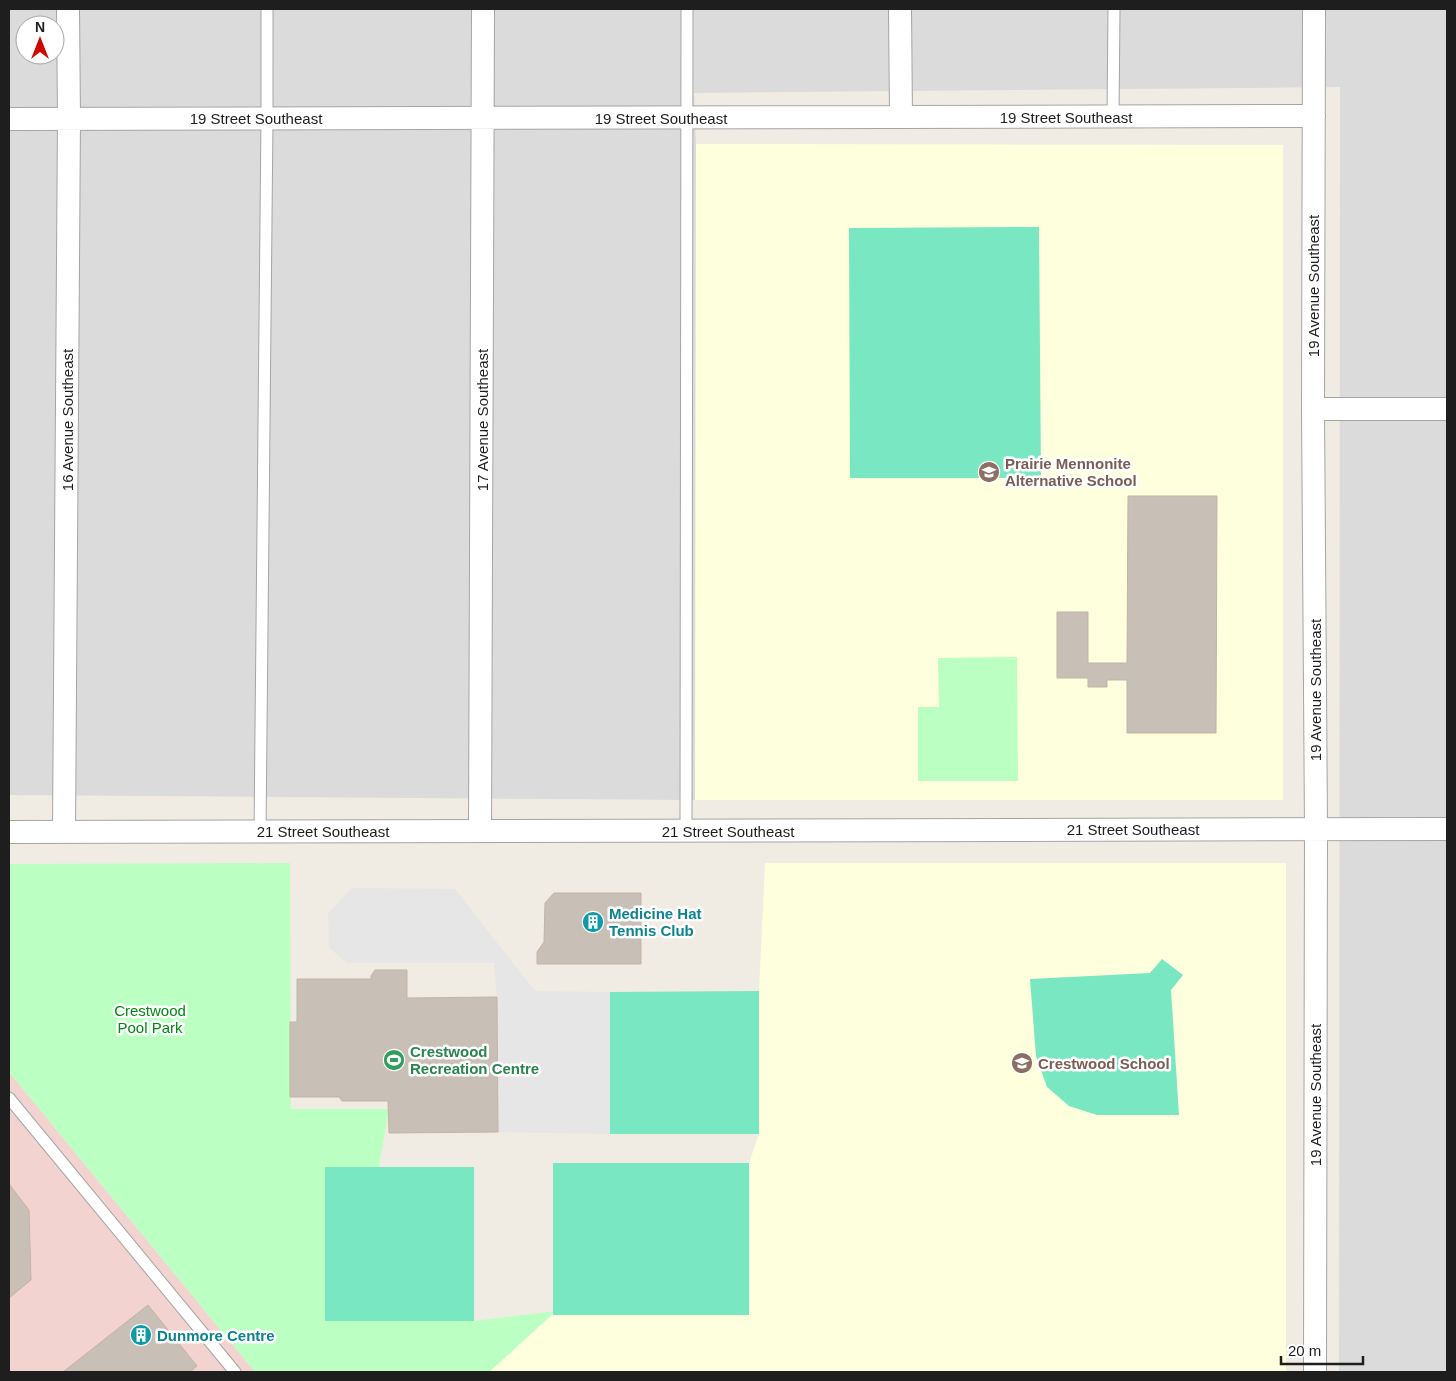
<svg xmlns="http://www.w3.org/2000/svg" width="1456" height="1381" viewBox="0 0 1456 1381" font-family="Helvetica,sans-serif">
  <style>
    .residential { fill: #dcdbdb; fill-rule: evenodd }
    .commercial { fill: #f3d3d0 }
    .education { fill: #feffdd }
    .park { fill: #bbffc3 }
    .pitch { fill: #79e7c1 }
    .parking { fill: #e6e6e6 }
    .building { fill: #c8bfb6; stroke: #c3b3a4 }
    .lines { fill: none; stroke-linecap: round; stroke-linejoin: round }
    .service-casing { stroke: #a5a5a5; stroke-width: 13 }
    .minor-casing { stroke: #a5a5a5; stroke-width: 24 }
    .service { stroke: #fff; stroke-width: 11 }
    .minor { stroke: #fff; stroke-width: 22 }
    .labels { text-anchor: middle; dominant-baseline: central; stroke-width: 5; stroke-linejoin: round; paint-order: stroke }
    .street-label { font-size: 15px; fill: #1e1e1e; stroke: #fff }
    .education-label { font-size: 15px; font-weight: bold; fill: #785e54; stroke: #fff; text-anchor: start }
    .culture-label { font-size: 15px; font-weight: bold; fill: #0d838f; stroke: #fff; text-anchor: start }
    .park-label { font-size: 15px; fill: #081; stroke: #fff }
    .leisure-label { font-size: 15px; font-weight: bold; fill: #27864d; stroke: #fff; text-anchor: start }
  </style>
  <rect width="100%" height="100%" fill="#f0ece3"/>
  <!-- residential -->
  <path class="residential" d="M 9,9 L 1447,9 L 1447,1372 L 1339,1372 L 1340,87 L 694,93 L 696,144 L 695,800 L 9,795 ZM 25,25 L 55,25 L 55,55 L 25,55 Z"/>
  <!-- commercial -->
  <path class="commercial" d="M 9,1072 L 255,1372 L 9,1372 Z"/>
  <!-- education -->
  <path class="education" d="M 696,144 L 1283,145 L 1283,800 L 695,800 Z
    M 765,863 L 1286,863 L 1286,1372 L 489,1372 L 556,1311 L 749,1314 L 749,1163 L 759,1134 L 759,991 Z"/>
  <!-- park -->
  <path class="park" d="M 1017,657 L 1018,781 L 918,781 L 918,707 L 939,707 L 938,658 Z
    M 290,863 L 291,1109 L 389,1109 L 379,1167 L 325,1167 L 325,1321 L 474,1321 L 556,1311 L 489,1372 L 255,1372 L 9,1072 L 9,864 Z"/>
  <!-- pitch -->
  <path class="pitch" d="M 1039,227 L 1041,478 L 850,478 L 849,228 Z
    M 1162,959 L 1183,975 L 1171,990 L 1179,1115 L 1097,1115 L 1069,1106 L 1047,1087 L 1036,1056 L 1030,979 L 1150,973 Z
    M 759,991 L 759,1134 L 610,1134 L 610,992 Z
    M 553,1163 L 749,1163 L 749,1315 L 553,1315 Z
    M 325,1167 L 474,1167 L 474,1321 L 325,1321 Z"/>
  <!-- parking -->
  <path class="parking" d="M 352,888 L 455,889 L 535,991 L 610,992 L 610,1134 L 498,1132 L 497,997 L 494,963 L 347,963 L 329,948 L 328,913 Z"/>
  <!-- building -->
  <path class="building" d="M 1128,496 L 1217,496 L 1216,733 L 1127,733 L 1127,680 L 1107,680 L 1107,687 L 1088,687 L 1088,678 L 1057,678 L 1057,612 L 1088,612 L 1088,663 L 1127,663 Z
    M 554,893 L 641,893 L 641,964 L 537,964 L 537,952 L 544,942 L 545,903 Z
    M 375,970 L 407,970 L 407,998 L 497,997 L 498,1132 L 389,1133 L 388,1101 L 342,1101 L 339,1097 L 290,1097 L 290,1022 L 297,1022 L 297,979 L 371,979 L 371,976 Z
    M 9,1184 L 29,1210 L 31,1280 L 9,1298 Z
    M 148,1305 L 197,1366 L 190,1372 L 63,1372 Z"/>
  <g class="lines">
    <!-- service casing -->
    <g class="service-casing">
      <path id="service" d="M 1113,117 L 1114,9
        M 686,831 L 687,9
        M 260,832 L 267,118 L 267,9
        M 9,1098 L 235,1372"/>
    </g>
    <!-- minor casing -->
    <g class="minor-casing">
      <path id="minor" d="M 900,9 L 901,117
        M 1314,9 L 1313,409 L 1316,829 L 1315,1372
        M 9,119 L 1314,116
        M 1313,409 L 1447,409
        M 480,831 L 483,9
        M 9,832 L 1447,829
        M 64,832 L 69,118 L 68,9"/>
    </g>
    <!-- service -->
    <use href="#service" class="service"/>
    <!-- minor -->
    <use href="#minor" class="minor"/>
  </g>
  <!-- icons -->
  <defs>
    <g id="school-disc" transform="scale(1.125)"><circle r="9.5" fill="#8d6e63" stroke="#fff"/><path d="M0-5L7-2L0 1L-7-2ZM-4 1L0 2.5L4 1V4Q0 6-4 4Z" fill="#fff"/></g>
    <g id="building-disc" transform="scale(1.125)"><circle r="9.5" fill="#0f9aa8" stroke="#fff"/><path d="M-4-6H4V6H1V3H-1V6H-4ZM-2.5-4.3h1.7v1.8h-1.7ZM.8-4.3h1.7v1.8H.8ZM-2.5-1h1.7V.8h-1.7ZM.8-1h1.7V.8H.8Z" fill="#fff"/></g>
    <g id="stadium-disc" transform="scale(1.125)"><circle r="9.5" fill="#2e9e5b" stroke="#fff"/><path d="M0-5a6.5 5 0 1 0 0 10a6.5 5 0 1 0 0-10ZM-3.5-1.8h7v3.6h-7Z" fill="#fff"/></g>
  </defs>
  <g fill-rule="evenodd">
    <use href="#school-disc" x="989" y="472"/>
    <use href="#building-disc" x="593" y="922"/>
    <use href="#stadium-disc" x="394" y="1060"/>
    <use href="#school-disc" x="1022" y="1063"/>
    <use href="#building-disc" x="141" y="1335"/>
  </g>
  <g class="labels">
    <!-- street labels -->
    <g class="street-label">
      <text x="1066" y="117">19 Street Southeast</text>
      <text x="256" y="118">19 Street Southeast</text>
      <text x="661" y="118">19 Street Southeast</text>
      <text transform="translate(1313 286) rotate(-90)">19 Avenue Southeast</text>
      <text transform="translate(67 420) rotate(-90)">16 Avenue Southeast</text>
      <text transform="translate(482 420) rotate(-90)">17 Avenue Southeast</text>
      <text transform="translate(1315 690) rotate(-90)">19 Avenue Southeast</text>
      <text x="1133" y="829">21 Street Southeast</text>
      <text x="323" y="831">21 Street Southeast</text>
      <text x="728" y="831">21 Street Southeast</text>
      <text transform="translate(1315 1095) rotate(-90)">19 Avenue Southeast</text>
    </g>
    <!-- education labels -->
    <g class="education-label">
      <text x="1005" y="463">Prairie Mennonite<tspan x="1005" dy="17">Alternative School</tspan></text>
      <text x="1038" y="1063">Crestwood School</text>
    </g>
    <!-- culture labels -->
    <g class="culture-label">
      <text x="609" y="913">Medicine Hat<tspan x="609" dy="17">Tennis Club</tspan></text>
      <text x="157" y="1335">Dunmore Centre</text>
    </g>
    <!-- park labels -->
    <g class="park-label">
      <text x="150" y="1010">Crestwood<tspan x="150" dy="17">Pool Park</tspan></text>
    </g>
    <!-- leisure labels -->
    <g class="leisure-label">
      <text x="410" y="1051">Crestwood<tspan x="410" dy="17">Recreation Centre</tspan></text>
    </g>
  </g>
  <!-- border -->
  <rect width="1456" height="1381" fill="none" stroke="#1e1e1e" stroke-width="20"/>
  <!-- north arrow -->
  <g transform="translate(40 40)"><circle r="24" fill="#ffffff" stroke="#a5a5a5"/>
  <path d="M0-4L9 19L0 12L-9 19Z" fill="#cc0800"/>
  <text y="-8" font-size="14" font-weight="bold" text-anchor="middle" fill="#1e1e1e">N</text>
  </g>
  <!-- scale -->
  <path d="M1281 1356v8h82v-8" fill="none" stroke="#1e1e1e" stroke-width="2.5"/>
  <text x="1288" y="1356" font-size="15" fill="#1e1e1e" stroke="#ffffff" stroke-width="4" paint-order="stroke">20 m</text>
</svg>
